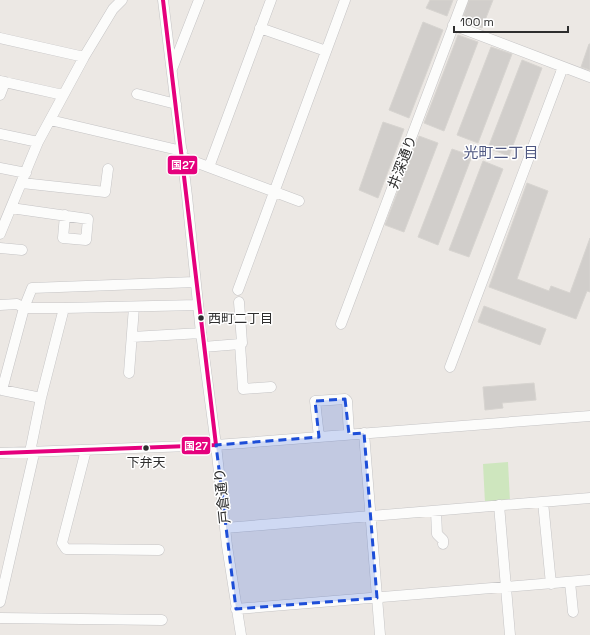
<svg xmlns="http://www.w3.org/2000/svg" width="590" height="635" viewBox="0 0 590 635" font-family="'Space Grotesk','Noto Sans JP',sans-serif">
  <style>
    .green { fill: #cee6be }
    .building { fill: #d1cecb; stroke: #d7d4d0 }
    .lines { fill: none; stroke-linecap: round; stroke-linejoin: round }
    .minor-casing { stroke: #c5c4c5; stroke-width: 11 }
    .minor { stroke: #fcfcfb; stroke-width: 10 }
    .bus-1-casing { stroke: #fff; stroke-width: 7 }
    .bus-1 { stroke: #e5007d; stroke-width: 4 }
    .marked { fill: #1d4ed8; fill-opacity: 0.2; stroke: #1d4ed8; stroke-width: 3; stroke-dasharray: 8 5; stroke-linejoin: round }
    .bus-dot { fill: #2e2e2e; stroke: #fff; stroke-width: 1.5 }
    .labels { text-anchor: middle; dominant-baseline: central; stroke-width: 3; stroke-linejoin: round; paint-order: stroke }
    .bus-label { font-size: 13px; fill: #2e2e2e; stroke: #fff; text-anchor: start }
    .street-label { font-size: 14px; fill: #2e2e2e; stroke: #fff }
    .neighbourhood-label { font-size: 15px; fill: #4d5680; stroke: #fff }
    .line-badge { stroke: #fff; stroke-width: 1.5 }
    .badge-label { font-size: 11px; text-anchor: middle; font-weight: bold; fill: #fff }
  </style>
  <rect width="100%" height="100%" fill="#ece8e4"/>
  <!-- green -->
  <path class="green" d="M 508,462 L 510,502 L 485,503 L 483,464 Z"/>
  <!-- building -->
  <path class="building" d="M 430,0 L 453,0 L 447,16 L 426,8 Z
    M 469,0 L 493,0 L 482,28 L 462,20 Z
    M 423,22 L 443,30 L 409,118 L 389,110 Z
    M 458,35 L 478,42 L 444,131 L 424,123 Z
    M 589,44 L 590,44 L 590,70 L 581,67 Z
    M 491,47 L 512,54 L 478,143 L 457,135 Z
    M 522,60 L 542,68 L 509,156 L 488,148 Z
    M 383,122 L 404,129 L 378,198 L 359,190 Z
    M 419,136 L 438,143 L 404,232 L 385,225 Z
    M 452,149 L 472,156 L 438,245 L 418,237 Z
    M 483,161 L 503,169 L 469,257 L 449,250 Z
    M 527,183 L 548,191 L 517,279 L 549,291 L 551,286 L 570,293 L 590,238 L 590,292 L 587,291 L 576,319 L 489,287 Z
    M 484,306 L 546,329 L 540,345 L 478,322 Z
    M 534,383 L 536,400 L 502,403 L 503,408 L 485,410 L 483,387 Z"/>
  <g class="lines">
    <!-- minor casing -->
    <g class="minor-casing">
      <path id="minor" d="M 163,0 L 187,196 L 201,333 L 216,445 L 227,546 L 241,635
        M 453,25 L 590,77
        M 260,28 L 326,51
        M 0,38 L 84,57
        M 172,69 L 199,0
        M 0,81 L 63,95
        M 137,94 L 176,104
        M 0,95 L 5,82
        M 50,120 L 182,151
        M 0,134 L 38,142
        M 182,157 L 299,201
        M 209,167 L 271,0
        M 0,168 L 26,173
        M 22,183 L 105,192 L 108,169
        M 11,208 L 88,219 L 86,240 L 63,238 L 65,215
        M 0,234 L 38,142 L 84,57 L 113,9 L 122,0
        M 0,248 L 22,250
        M 238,290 L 345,0
        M 239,302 L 242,343 L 240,344
        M 0,305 L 17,304 L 24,308 L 64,308 L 198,305
        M 341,324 L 463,0
        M 132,337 L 201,333
        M 203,347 L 240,344 L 243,389 L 271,387
        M 450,367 L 563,67
        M 129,373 L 134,307
        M 41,398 L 2,390 L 24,308 L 32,288 L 195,282
        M 364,433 L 380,635
        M 319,437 L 315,401 L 345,399 L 347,401 L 349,434
        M 86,450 L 62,543 L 66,549 L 159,550
        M 0,453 L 216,445 L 590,416
        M 543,502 L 551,584
        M 499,505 L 510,635
        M 436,511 L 437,534 L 443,540 L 443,544
        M 225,528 L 590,498
        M 570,582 L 573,612
        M 0,602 L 33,458 L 30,452 L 41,398 L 64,308
        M 236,609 L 590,580
        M 0,618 L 162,620"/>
    </g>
    <!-- minor -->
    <use href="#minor" class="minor"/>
    <!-- bus-1 casing -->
    <g class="bus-1-casing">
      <path id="bus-1" d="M 0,453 L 216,445 L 163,0"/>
    </g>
    <!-- bus-1 -->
    <use href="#bus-1" class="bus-1"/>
  </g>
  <!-- marked area -->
  <path class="marked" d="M 345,399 L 349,434 L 364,433 L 377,598 L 236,609 L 216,445 L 319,437 L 315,401 Z"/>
  <!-- markers -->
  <g class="bus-dot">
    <circle cx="201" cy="318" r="3.5"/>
    <circle cx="146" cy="448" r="3.5"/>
  </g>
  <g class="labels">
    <!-- bus labels -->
    <g class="bus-label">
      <text x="208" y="318">西町二丁目</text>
      <text x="146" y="462" text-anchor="middle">下弁天</text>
    </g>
    <!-- street labels -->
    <g class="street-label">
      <text transform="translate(402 162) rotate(-69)">井深通り</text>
      <text transform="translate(222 496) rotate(-96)">戸倉通り</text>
    </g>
    <!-- neighbourhood labels -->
    <g class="neighbourhood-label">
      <text x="501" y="152">光町二丁目</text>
    </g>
  </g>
  <g class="line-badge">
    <rect x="167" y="155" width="31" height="20" rx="4" fill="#e5007d"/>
    <rect x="181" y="436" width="30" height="19" rx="4" fill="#e5007d"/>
  </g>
  <g class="badge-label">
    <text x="183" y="169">国27</text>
    <text x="196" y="450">国27</text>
  </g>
  <!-- scale -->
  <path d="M454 26v6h114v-6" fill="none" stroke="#2e2e2e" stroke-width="2"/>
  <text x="460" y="26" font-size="12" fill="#2e2e2e" stroke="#ffffff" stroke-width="3" paint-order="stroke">100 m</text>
</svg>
